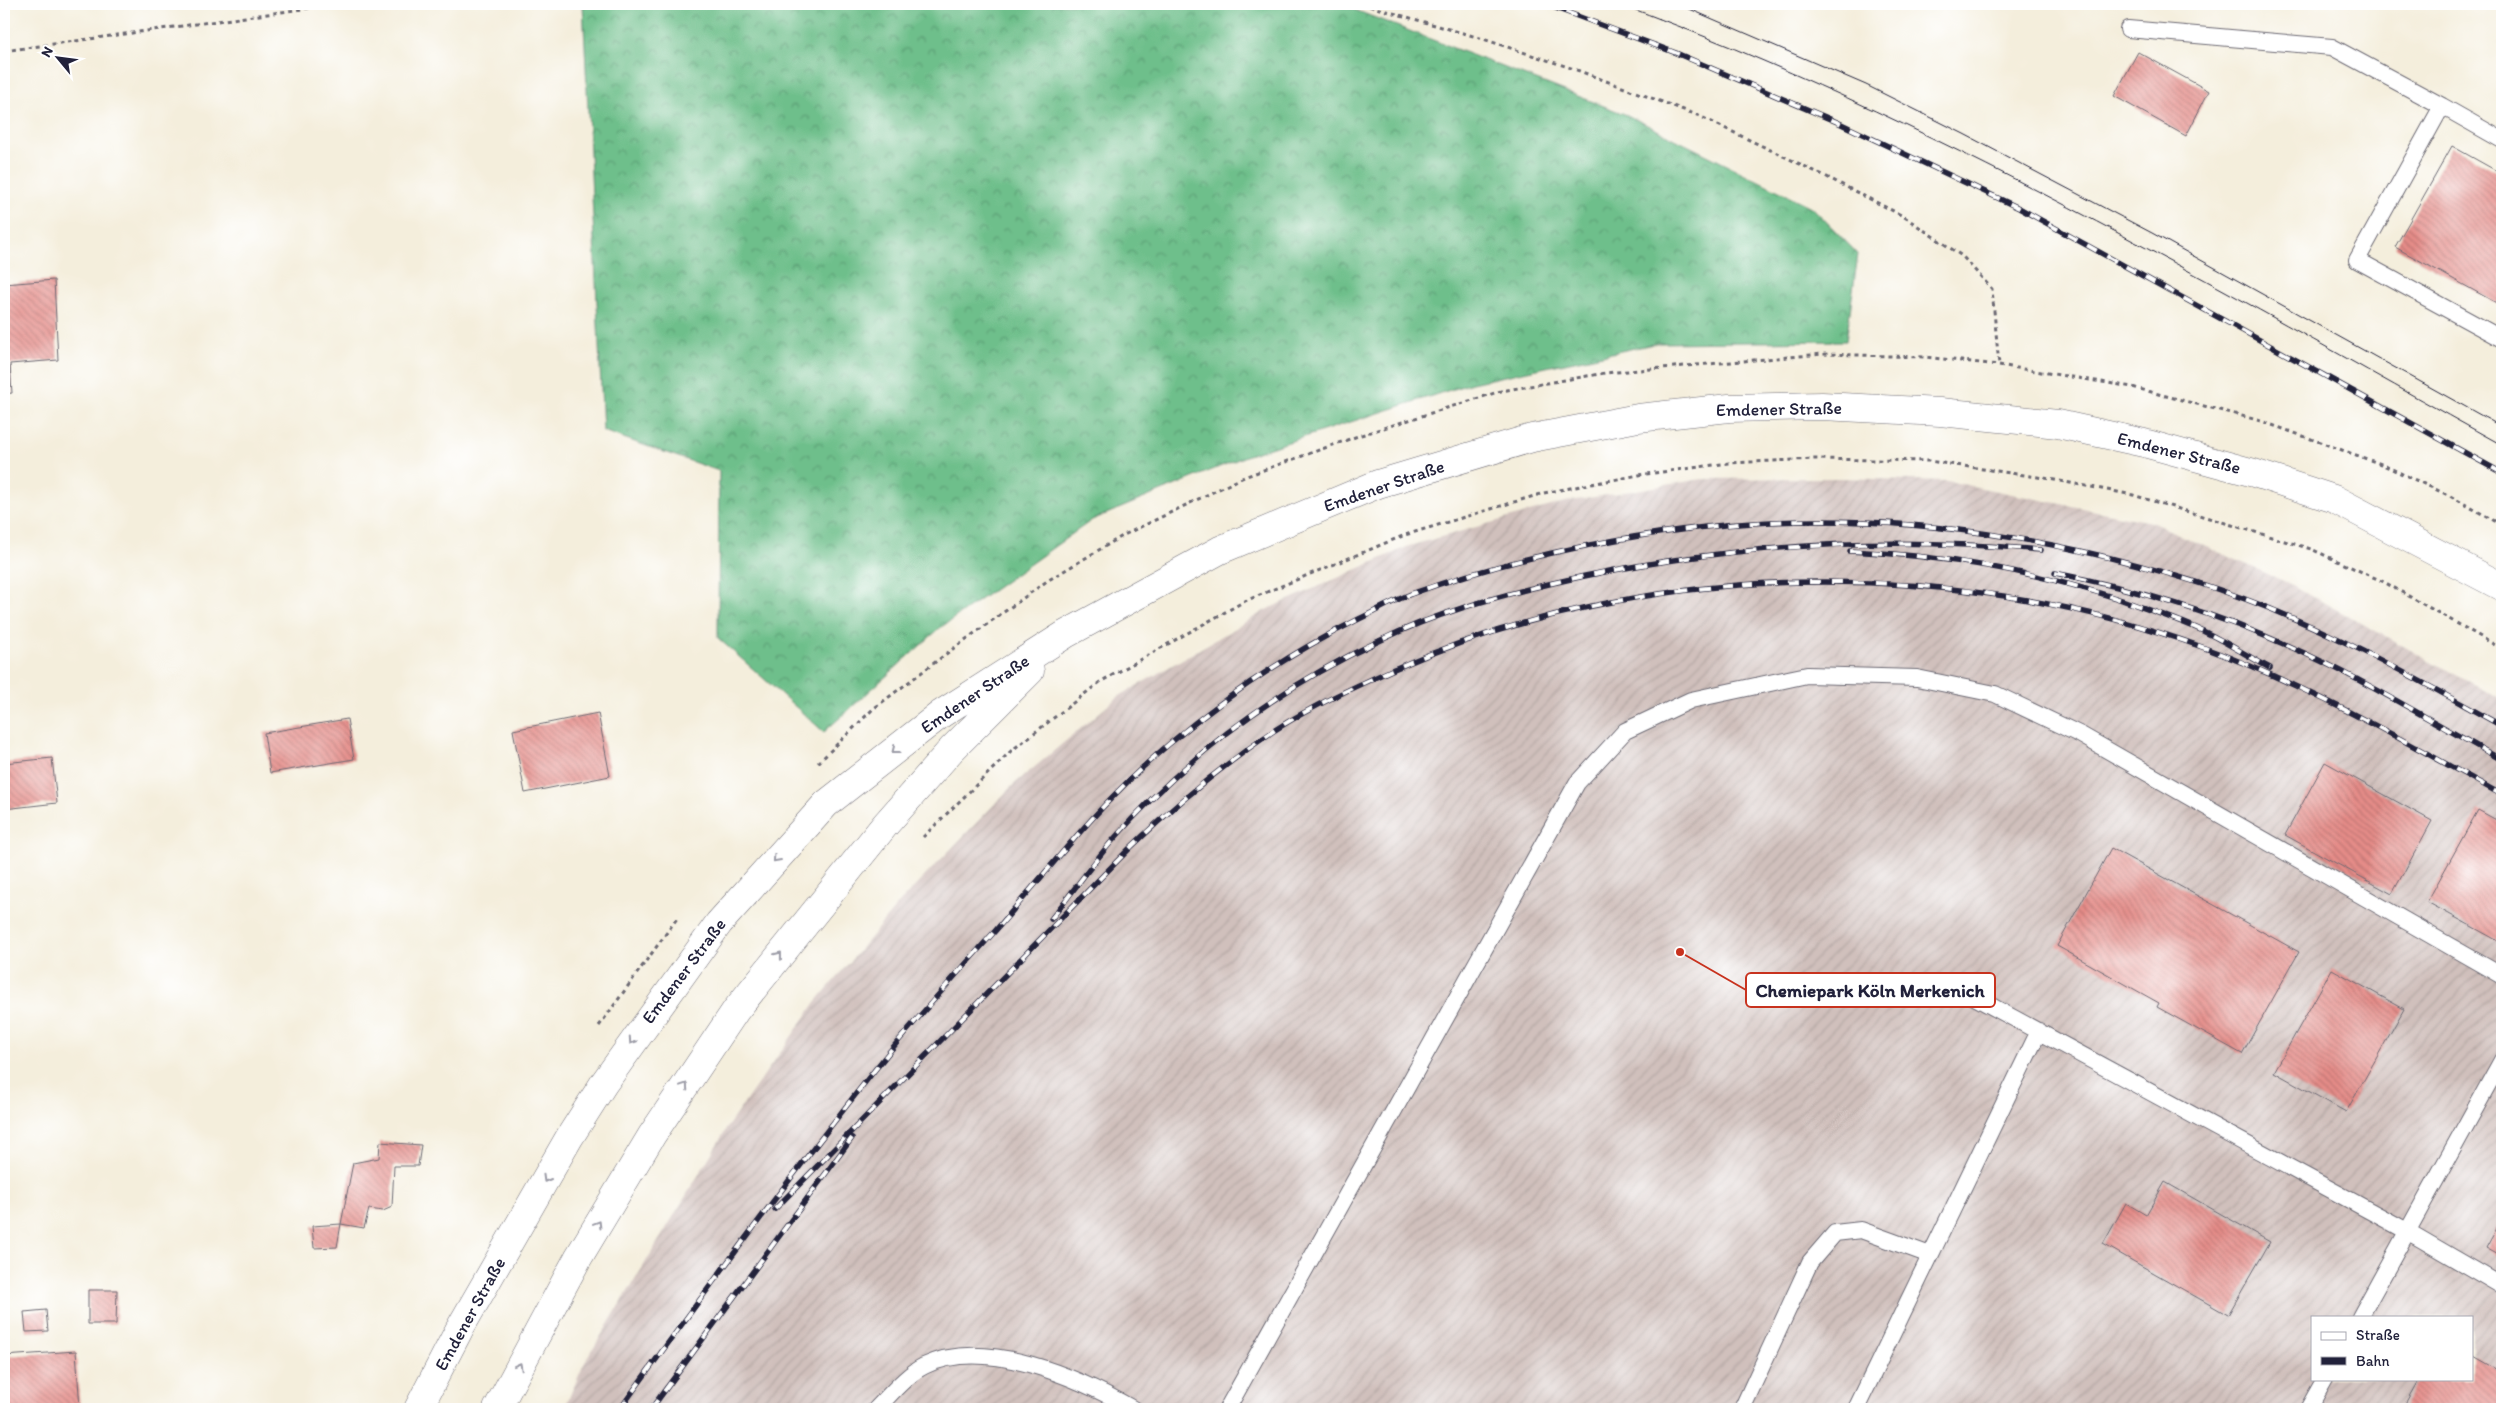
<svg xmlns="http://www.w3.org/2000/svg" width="2506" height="1413" viewBox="0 0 2506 1413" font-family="Itim,sans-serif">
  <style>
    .industrial { fill: url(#industrial-furrows); fill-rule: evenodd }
    .forest { fill: url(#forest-crowns); stroke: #487063 }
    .building { fill: url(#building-back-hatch) }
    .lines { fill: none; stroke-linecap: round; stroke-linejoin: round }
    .lane-casing { stroke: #6c6973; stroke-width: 18 }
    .secondary-casing { stroke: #6c6973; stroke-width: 29 }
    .path { stroke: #6c6973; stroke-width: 3; stroke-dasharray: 4 4; stroke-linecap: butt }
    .lane { stroke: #fff; stroke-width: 16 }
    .secondary { stroke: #fff; stroke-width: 28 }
    .tram { stroke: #22223b; stroke-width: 1 }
    .rail-casing { stroke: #22223b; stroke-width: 5.5 }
    .rail { stroke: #fff; stroke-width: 4; stroke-dasharray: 11; stroke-linecap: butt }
    .oneway { stroke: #9c9ca7 }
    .labels { text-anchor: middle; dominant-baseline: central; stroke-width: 4; stroke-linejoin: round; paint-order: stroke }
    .street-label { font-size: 18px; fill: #22223b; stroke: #fff }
    .leader { fill: none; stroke: #c8321e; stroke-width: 2 }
    .callout-dot { fill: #c8321e; stroke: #fff; stroke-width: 2 }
    .callout { fill: #fff; stroke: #c8321e; stroke-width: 2 }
    .callout-label { font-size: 19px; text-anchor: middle; font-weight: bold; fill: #22223b }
  </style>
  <defs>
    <pattern id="industrial-furrows" width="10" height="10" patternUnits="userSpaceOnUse" patternTransform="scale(1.25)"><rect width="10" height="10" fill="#d0c0bc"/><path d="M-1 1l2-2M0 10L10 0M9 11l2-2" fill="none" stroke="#b2a5a2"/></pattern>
    <pattern id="forest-crowns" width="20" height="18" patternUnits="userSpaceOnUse" patternTransform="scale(1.25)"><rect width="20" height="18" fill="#6ebf8b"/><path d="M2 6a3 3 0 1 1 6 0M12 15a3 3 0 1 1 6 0" fill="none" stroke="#5a9b73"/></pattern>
    <pattern id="building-back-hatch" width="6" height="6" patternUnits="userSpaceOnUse" patternTransform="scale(1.25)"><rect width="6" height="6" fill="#e58c88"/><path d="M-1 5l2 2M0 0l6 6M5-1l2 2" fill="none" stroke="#b97270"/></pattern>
  </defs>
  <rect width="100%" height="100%" fill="#fff"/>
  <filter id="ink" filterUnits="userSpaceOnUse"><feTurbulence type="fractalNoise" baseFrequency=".02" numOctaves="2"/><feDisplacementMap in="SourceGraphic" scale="10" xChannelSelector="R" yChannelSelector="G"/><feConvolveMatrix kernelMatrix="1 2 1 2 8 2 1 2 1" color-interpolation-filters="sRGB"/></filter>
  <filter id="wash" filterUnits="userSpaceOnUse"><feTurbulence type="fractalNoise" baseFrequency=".0096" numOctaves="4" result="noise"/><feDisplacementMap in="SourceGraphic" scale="20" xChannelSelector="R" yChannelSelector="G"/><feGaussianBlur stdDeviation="1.12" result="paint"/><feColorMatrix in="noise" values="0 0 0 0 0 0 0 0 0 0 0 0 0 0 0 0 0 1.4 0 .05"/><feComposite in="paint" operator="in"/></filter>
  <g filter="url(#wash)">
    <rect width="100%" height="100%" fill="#f4eedc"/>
    <!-- industrial -->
    <path class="industrial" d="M 1840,478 L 1947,481 L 2151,522 L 2288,583 L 2502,700 L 2502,1409 L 564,1409 L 584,1364 L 730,1123 L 816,1002 L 900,902 L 1011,787 L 1118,697 L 1266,610 L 1409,546 L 1565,502 L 1702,479 ZM 2312,1317 L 2472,1317 L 2472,1379 L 2312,1379 Z"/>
    <!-- forest -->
    <path class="forest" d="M 583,4 L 1327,4 L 1350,8 L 1627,115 L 1813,208 L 1858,254 L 1846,341 L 1658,343 L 1472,383 L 1248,455 L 1092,520 L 940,628 L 824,732 L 718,638 L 719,471 L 603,431 Z"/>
    <g id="blocks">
      <!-- building -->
      <path class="building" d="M 2138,52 L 2209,91 L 2186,136 L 2114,96 Z
        M 2452,146 L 2502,174 L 2502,306 L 2395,247 Z
        M 54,280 L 58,360 L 10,364 L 12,393 L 4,394 L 4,284 Z
        M 598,713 L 610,776 L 525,793 L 513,730 Z
        M 347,719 L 354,759 L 270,773 L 264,733 Z
        M 52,758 L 57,803 L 4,809 L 4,763 Z
        M 2325,762 L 2432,821 L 2392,894 L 2285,835 Z
        M 2478,810 L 2502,823 L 2502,943 L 2427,902 Z
        M 2111,848 L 2299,952 L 2242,1054 L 2157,1007 L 2159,1003 L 2057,946 Z
        M 2332,969 L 2404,1009 L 2346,1112 L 2274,1072 Z
        M 380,1142 L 421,1145 L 418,1166 L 394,1166 L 392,1207 L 383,1211 L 369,1209 L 364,1228 L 341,1224 L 353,1163 L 379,1158 Z
        M 2165,1182 L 2270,1242 L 2228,1315 L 2103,1244 L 2126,1203 L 2146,1215 Z
        M 2502,1219 L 2502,1257 L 2486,1248 Z
        M 341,1224 L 337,1247 L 314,1248 L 312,1226 Z
        M 88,1290 L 117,1290 L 116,1324 L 88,1324 Z
        M 46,1310 L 48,1331 L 26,1332 L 24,1312 Z
        M 76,1351 L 80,1409 L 4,1409 L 4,1356 Z
        M 2472,1355 L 2502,1372 L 2502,1409 L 2402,1409 L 2419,1379 L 2472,1379 Z"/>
    </g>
  </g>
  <g filter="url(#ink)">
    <use href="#blocks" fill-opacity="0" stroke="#6c6973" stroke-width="1"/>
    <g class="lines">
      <!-- lane casing -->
      <g class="lane-casing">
        <path id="lane" d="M 2128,29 L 2332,47 L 2442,106
          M 2502,140 L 2442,106 L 2357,260 L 2502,339
          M 1958,988 L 2407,1231 L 2502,1286
          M 2360,1317 L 2502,1060
          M 876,1409 C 890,1395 906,1375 924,1366 C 985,1336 1079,1378 1133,1409
          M 1227,1409 L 1577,783 L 1625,731 L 1691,700 L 1807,675 L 1917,678 L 1995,694 L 2081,735 L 2502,976
          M 1742,1409 L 1810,1262 L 1835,1233 L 1861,1230 L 1930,1255
          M 1856,1409 L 2039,1031
          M 2308,1409 L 2325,1379"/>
      </g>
      <!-- secondary casing -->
      <g class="secondary-casing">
        <path id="secondary" d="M 418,1409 L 460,1328 L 569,1138 L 604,1083 L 719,923 L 826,804 L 941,714 L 1066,634 L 1220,550 L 1378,484 L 1532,438 L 1638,418 L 1729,408 L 1822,406 L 1940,412 L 2058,424 L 2144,443 L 2254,473 L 2334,499 L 2502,587
          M 497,1409 L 578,1258 L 652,1135 L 736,1010 L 885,825 L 952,749 L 1030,671"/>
      </g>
      <!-- path -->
      <path class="path" d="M 1362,4 L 1480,38 L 1574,69 L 1697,115 L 1823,175 L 1903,216 L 1962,256 L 1992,289 L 1999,365
        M 4,51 L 338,4
        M 818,763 L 873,709 L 958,645 L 1047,581 L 1124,535 L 1244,477 L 1358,436 L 1501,391 L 1605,373 L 1823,354 L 1924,357 L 1999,365 L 2132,387 L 2261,421 L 2381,464 L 2450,496 L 2502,525
        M 923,837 L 1011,751 L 1100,682 L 1245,601 L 1405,535 L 1544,493 L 1639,475 L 1729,463 L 1816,459 L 1929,461 L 2044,478 L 2133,495 L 2311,549 L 2384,582 L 2502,649
        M 599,1026 L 678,917"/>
      <!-- lane -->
      <use href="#lane" class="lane"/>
      <!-- secondary -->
      <use href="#secondary" class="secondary"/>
      <!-- tram -->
      <path class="tram" d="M 1620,4 C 1929,117 2215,286 2502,445
        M 1678,4 L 1866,85 L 1964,134 L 2152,233 L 2502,427"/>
      <!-- rail casing -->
      <g class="rail-casing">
        <path id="rail" d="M 1545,4 L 1676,53 L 1837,122 L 2019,208 L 2502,473
          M 1850,551 C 1946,556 2030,570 2122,600 C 2149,610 2177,619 2203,631 C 2226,642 2248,656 2270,668
          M 2055,573 C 2147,591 2241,622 2325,663 C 2385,692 2443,728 2502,760
          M 1051,919 C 1072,893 1091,865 1113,840 C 1147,801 1186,765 1227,733 C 1274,697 1325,666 1379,641 C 1434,614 1494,597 1553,583 C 1712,546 1878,535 2041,550
          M 775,1209 L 1131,847 C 1176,804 1223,765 1275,730 C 1312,706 1354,687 1394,669 C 1645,560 1946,554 2202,647 C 2307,685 2405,741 2502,795
          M 620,1409 C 708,1288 796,1168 890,1051 C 924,1010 960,970 996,930 C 1051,867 1103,799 1168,745 C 1226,696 1290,653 1359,619 C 1376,611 1393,601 1411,594 C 1518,555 1657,527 1771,522 C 1929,515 2097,545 2245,599 C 2335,632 2418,680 2502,726
          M 651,1409 L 852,1138"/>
      </g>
      <!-- rail -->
      <use href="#rail" class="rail"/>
    </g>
    <!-- one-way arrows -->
    <defs><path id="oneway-chevron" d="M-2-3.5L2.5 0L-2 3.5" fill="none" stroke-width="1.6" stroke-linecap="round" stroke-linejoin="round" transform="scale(1.25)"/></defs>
    <g class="oneway">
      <use href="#oneway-chevron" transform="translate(895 750) rotate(142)"/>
      <use href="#oneway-chevron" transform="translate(776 859) rotate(132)"/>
      <use href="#oneway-chevron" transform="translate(779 955) rotate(-52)"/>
      <use href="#oneway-chevron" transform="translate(632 1041) rotate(124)"/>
      <use href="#oneway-chevron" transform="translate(685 1086) rotate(-56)"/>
      <use href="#oneway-chevron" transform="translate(546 1179) rotate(120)"/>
      <use href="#oneway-chevron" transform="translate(598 1224) rotate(-59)"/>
      <use href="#oneway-chevron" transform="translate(519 1366) rotate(-62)"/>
    </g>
  </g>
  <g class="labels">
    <!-- street labels -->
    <g class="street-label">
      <text transform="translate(1779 409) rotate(-1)">Emdener Straße</text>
      <text transform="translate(2179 453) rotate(14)">Emdener Straße</text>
      <text transform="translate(1384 486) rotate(-19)">Emdener Straße</text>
      <text transform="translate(975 694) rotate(-34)">Emdener Straße</text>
      <text transform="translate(684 971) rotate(-53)">Emdener Straße</text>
      <text transform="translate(470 1314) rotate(-61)">Emdener Straße</text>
    </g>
  </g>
  <!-- callouts -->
  <path class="leader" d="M1680 952L1746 990"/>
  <circle class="callout-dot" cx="1680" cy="952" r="5"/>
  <rect class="callout" x="1746" y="973" width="249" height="34" rx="5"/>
  <g class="callout-label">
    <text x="1870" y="997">Chemiepark Köln Merkenich</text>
  </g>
  <!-- margin -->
  <rect width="2506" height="1413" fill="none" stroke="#fff" stroke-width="20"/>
  <!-- legend -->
  <rect x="2311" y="1316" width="162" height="65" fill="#ffffff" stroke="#a7a7b1"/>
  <rect x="2321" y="1332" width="25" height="8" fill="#ffffff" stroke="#a7a7b1"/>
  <text x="2356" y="1340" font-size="15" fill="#22223b">Straße</text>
  <rect x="2321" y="1357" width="25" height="8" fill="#22223b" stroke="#a7a7b1"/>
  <text x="2356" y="1366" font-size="15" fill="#22223b">Bahn</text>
  <!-- north arrow -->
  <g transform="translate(58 58) rotate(299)" stroke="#ffffff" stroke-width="4" paint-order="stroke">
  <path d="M0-4L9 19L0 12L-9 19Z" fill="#22223b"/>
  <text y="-8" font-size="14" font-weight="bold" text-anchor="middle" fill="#22223b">N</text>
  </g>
</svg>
